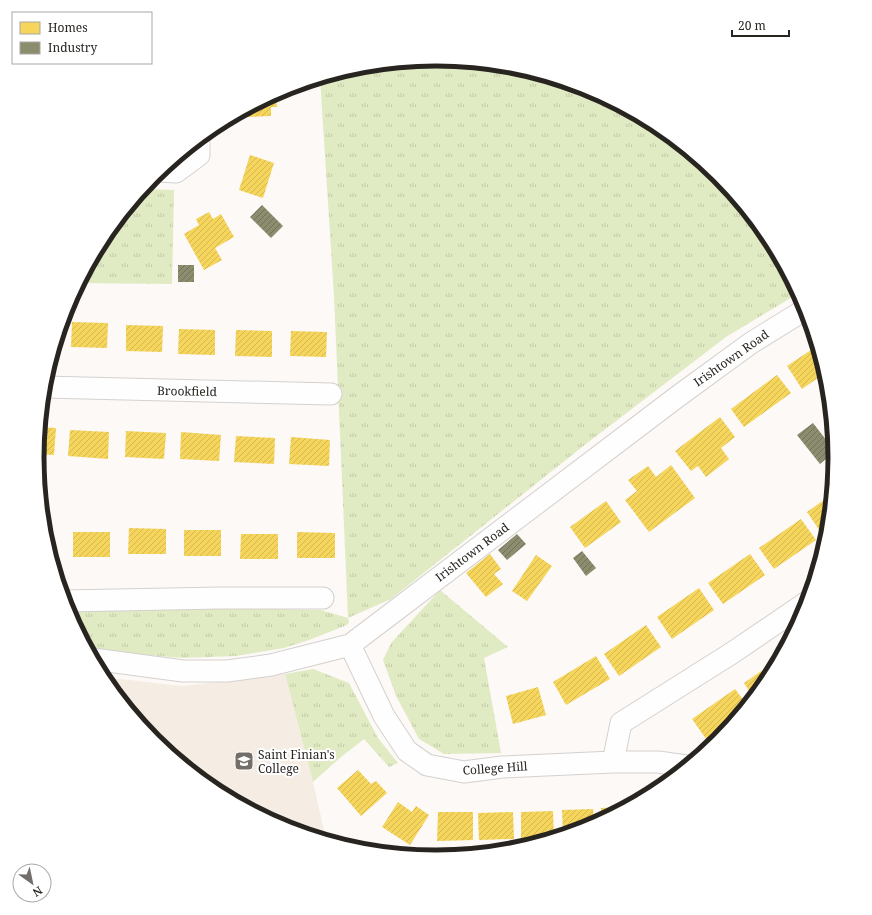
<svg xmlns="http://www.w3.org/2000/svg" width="872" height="915" viewBox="0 0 872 915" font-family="'Noto Serif',serif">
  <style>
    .built { fill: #f5ede4 }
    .grass { fill: url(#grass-tufts) }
    .homes { fill: url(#homes-hatch) }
    .industry { fill: url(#industry-hatch) }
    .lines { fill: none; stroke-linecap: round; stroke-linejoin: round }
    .street-casing { stroke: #d4d1ce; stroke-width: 23 }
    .street { stroke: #fffefe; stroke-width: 21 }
    .labels { text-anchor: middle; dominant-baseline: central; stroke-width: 4; stroke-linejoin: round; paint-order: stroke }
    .street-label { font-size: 12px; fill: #282420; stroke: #fff }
    .poi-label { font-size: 12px; fill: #282420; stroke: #fff; text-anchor: start }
    .rim { fill: none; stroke: #282420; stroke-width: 5 }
  </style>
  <defs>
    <pattern id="grass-tufts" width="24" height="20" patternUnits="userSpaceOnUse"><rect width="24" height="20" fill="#e1ebc3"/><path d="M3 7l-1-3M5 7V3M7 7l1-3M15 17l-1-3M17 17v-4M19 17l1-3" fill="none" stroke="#c1c9a7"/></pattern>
    <pattern id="homes-hatch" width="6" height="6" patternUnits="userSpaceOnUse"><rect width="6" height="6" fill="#f6d55c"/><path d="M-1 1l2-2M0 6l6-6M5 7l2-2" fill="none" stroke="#d3b750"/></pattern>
    <pattern id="industry-hatch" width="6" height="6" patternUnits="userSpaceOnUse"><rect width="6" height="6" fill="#8c8c6e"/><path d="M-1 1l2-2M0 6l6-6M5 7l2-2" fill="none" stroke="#72725a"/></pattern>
  </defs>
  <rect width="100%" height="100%" fill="#fcf9f7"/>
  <!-- built -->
  <path class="built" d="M 285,674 L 313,782 L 326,839 L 283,826 L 214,789 L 154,739 L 103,677 L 182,686 Z"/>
  <!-- grass -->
  <path class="grass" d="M 436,59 L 514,66 L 589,89 L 658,126 L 718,176 L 768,236 L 799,293 L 726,337 L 582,447 L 391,599 L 348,618 L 349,622 L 347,625 L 309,640 L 284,648 L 236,656 L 183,658 L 88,650 L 67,610 L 66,604 L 321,610 L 348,618 L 334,296 L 320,78 L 358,66 Z
    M 143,189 L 174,190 L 172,284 L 79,283 L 104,236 Z
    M 440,590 L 508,647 L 484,658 L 501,753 L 444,754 L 419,739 L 396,696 L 383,660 L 391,643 Z
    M 313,669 L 349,683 L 378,738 L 398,763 L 389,767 L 364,739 L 341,757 L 313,782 L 285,674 Z"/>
  <!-- homes -->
  <path class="homes" d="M 276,93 L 277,107 L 271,107 L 271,116 L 247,117 L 247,108 Z
    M 250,155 L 274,163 L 263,198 L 239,190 Z
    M 209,212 L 213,219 L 221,214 L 234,237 L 215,248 L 222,260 L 204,270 L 184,234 L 199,225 L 196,219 Z
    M 72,322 L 108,323 L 107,348 L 71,347 Z
    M 126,325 L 163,326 L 162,352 L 126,351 Z
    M 179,329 L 215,330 L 215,355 L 178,354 Z
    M 236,330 L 272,331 L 272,357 L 235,356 Z
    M 291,331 L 327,332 L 326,357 L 290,356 Z
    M 817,346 L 825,373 L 802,389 L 787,366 Z
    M 777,375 L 791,393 L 744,427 L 731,409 Z
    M 720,417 L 735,437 L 721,448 L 729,459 L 706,477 L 698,466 L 691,471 L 675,451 Z
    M 40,427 L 56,428 L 54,455 L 37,454 Z
    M 70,430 L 109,432 L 108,459 L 68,456 Z
    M 126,431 L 166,433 L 164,459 L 125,457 Z
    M 181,432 L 221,435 L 219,461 L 180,459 Z
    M 236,436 L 275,438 L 274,464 L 234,462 Z
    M 291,437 L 330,440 L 329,466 L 289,464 Z
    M 671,465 L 695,498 L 649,532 L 625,500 L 637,491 L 628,480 L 648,466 L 656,477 Z
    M 831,495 L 828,530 L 822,534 L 807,512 Z
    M 606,501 L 621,522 L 585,548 L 570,527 Z
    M 801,519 L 816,540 L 774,569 L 759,548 Z
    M 129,528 L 166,529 L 166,554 L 128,554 Z
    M 184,530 L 221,530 L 221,556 L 184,556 Z
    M 44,532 L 53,532 L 53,557 L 51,557 Z
    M 73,532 L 110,532 L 110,557 L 73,557 Z
    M 297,532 L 335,533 L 335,558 L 297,558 Z
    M 241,534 L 278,534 L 278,559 L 240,559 Z
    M 490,554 L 501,569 L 494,574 L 503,584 L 486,597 L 466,573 Z
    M 750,554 L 765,575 L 723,604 L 708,583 Z
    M 536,555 L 552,566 L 527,601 L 512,591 Z
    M 699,588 L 714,610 L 672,639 L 657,617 Z
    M 646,625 L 661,647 L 619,676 L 604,654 Z
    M 596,656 L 610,679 L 566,705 L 553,682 Z
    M 778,659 L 768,679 L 753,697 L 744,683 Z
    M 538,687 L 546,715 L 513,724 L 506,696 Z
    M 735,689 L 747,705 L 723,733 L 709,743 L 692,719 Z
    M 358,770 L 371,784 L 376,781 L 387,793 L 361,816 L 337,788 Z
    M 398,802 L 412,812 L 416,806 L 429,815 L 410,845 L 382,827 Z
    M 624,807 L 601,820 L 601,808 Z
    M 593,809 L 594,823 L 588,826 L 563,834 L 562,810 Z
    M 553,811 L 554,837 L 546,839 L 521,839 L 521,812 Z
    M 438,812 L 473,812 L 473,840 L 437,841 Z
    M 513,812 L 514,839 L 479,840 L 478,813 Z"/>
  <!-- industry -->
  <path class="industry" d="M 262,205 L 283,226 L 271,238 L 250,217 Z
    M 178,265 L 194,265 L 194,282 L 178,282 Z
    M 813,423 L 834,450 L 834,452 L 820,464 L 797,435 Z
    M 517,534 L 526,544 L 507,560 L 498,550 Z
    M 582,551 L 596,568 L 586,576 L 573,558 Z"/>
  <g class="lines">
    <!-- street casing -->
    <g class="street-casing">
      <path id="street" d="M 159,171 L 176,172 L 199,155 L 199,139
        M 44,387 L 331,394
        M 64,601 L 220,598 L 323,598
        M 350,645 L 384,716 L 407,751 L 427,765 L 464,772 L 502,767 L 613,762 L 658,762 L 686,766
        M 93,659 L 183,671 L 227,671 L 271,665 L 350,645 L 677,397 L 751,343 L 806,309
        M 613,762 L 621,723 L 732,653 L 807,602"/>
    </g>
    <!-- street -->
    <use href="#street" class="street"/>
  </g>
  <!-- icons -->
  <defs>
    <g id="school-square" transform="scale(1)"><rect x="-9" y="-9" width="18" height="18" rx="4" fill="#726f6b" stroke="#fff"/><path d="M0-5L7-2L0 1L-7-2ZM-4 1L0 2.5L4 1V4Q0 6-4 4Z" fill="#fff"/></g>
  </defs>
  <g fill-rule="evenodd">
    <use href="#school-square" x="244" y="761"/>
  </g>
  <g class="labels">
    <!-- street labels -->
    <g class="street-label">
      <text transform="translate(731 358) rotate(-35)">Irishtown Road</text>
      <text transform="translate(187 391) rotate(1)">Brookfield</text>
      <text transform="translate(472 552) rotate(-37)">Irishtown Road</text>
      <text transform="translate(495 768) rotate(-4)">College Hill</text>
    </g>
    <!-- poi labels -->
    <g class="poi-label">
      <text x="258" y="754">Saint Finian's<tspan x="258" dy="14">College</tspan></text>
    </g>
  </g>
  <!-- crop -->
  <path d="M0 0H872V915H0ZM44 458a392 392 0 1 1 784 0a392 392 0 1 1-784 0Z" fill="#fff" fill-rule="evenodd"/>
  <path class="rim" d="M44 458a392 392 0 1 1 784 0a392 392 0 1 1-784 0Z"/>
  <!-- legend -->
  <rect x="12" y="12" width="140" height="52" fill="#ffffff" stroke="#a9a7a6"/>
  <rect x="20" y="22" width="20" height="12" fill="#f6d55c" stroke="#a9a7a6"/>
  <text x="48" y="32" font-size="12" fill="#282420">Homes</text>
  <rect x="20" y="42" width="20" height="12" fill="#8c8c6e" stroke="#a9a7a6"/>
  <text x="48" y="52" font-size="12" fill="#282420">Industry</text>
  <!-- north arrow -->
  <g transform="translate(32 883) rotate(147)"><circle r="19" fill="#ffffff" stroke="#a9a7a6"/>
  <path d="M0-3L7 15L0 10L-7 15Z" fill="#726f6b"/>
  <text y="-6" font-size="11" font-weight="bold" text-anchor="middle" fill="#282420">N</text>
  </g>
  <!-- scale -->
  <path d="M732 30v6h57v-6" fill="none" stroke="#282420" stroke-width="2"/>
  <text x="738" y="30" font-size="12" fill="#282420" stroke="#ffffff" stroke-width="3" paint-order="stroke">20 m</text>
</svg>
